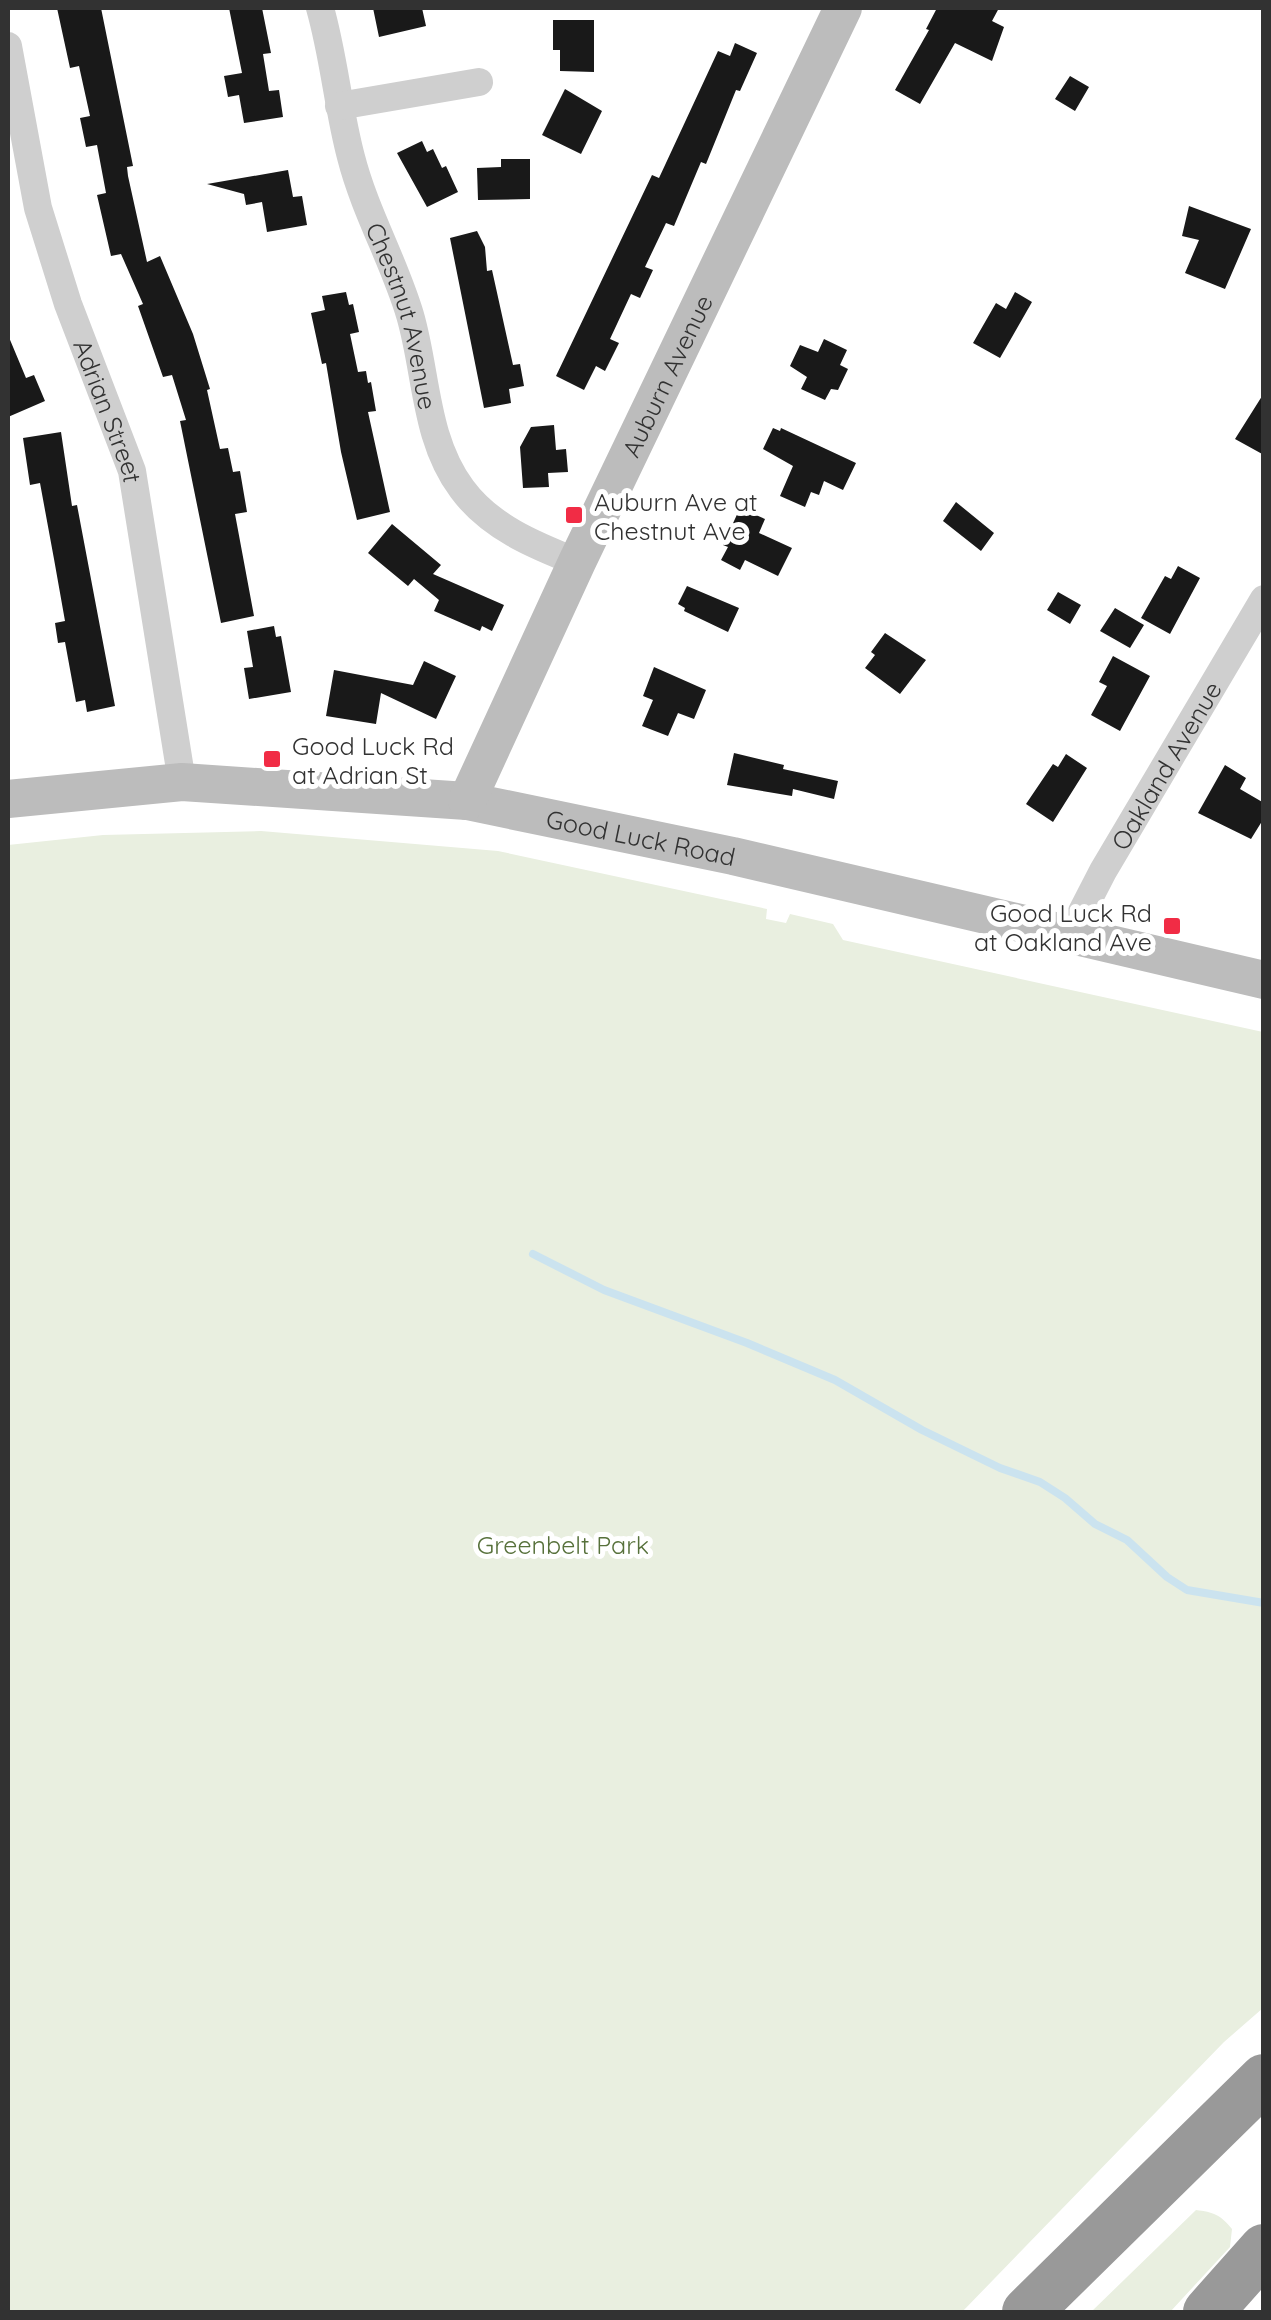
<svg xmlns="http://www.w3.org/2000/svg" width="1271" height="2320" viewBox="0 0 1271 2320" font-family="Quicksand,sans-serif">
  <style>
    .green { fill: #e9efe0 }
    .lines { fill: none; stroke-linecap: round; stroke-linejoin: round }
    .stream { stroke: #cbe3ef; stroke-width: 8 }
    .building { fill: #191919 }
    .street { stroke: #cfcfcf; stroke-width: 28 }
    .secondary { stroke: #bcbcbc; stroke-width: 38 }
    .highway { stroke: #999; stroke-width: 50 }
    .poi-dot { fill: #f12c45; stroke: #fff; stroke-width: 4 }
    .labels { text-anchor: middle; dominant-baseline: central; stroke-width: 10; stroke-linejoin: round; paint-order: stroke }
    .street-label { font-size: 25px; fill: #323232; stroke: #fff }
    .poi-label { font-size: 25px; fill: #323232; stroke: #fff; text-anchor: start }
    .park-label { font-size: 25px; fill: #57713b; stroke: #fff }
  </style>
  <rect width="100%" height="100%" fill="#fff"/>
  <!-- green -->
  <path class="green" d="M 261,831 L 498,851 L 767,909 L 766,919 L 786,923 L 790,914 L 833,924 L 843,940 L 1263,1032 L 1263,2008 L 1224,2042 L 962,2312 L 8,2312 L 8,845 L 103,835 Z
    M 1196,2210 C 1213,2212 1221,2215 1232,2229 L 1230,2247 L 1170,2312 L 1091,2312 Z"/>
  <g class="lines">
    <!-- stream -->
    <path class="stream" d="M 533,1254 L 604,1290 L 747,1343 L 835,1380 L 922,1430 L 1000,1468 L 1040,1482 L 1065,1498 L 1095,1524 L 1127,1540 L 1167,1577 L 1187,1590 L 1264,1603"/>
  </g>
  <!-- building -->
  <path class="building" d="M 57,8 L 101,8 L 133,166 L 127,167 L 128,176 L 147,262 L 160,256 L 193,334 L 210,389 L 207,390 L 220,449 L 228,448 L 233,472 L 240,471 L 247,512 L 235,514 L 254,616 L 221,623 L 180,421 L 186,420 L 172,375 L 163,377 L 138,306 L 143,304 L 121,254 L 111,256 L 97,195 L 106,193 L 97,145 L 86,147 L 80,118 L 90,116 L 79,66 L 70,68 Z
    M 229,8 L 262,8 L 271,53 L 263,54 L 269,91 L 279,90 L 283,117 L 244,123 L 239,95 L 228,97 L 224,76 L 242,73 Z
    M 373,8 L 422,8 L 426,26 L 379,37 Z
    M 937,8 L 999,8 L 992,21 L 1004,27 L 992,61 L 955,43 L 920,104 L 895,90 L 929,30 L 926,29 Z
    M 553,20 L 594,20 L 594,72 L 560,71 L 560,50 L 553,50 Z
    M 735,43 L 757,53 L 740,91 L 736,90 L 706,164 L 701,162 L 674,226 L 666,223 L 645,267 L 653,270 L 640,298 L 631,294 L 610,339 L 619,343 L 605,371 L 596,366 L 584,390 L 556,376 L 652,175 L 659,178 L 718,51 L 730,56 Z
    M 1070,76 L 1089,87 L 1075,111 L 1055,99 Z
    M 565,89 L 602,111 L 581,154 L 542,135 Z
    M 422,141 L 427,152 L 433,149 L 442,168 L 446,166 L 458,192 L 427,207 L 397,153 Z
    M 501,159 L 530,159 L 530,199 L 478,200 L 477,168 L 501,167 Z
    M 288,170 L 293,197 L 302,196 L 307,225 L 267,232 L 262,202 L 246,205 L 244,194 L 207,184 Z
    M 1189,206 L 1251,229 L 1225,289 L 1185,273 L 1199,240 L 1182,236 Z
    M 477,231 L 485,247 L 487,271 L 492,270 L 513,365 L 520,364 L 524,386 L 509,389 L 511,403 L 484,408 L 450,238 Z
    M 346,292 L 349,305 L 353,304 L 359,332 L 350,334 L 358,372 L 366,371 L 368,383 L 371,382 L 376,411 L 368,412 L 390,512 L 357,520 L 341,452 L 326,363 L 322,364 L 311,313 L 325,310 L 322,296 Z
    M 1015,292 L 1032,302 L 1000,358 L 973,343 L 996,303 L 1006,309 Z
    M 8,335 L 26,378 L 34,375 L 45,401 L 8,417 Z
    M 824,339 L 847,350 L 840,365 L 848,369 L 838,390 L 831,389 L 825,400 L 801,389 L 807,377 L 790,366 L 800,345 L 818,352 Z
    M 1264,393 L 1264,455 L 1235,439 Z
    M 554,425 L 556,450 L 566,449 L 568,472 L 548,473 L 549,487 L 523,488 L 520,447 L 531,427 Z
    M 773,428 L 780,431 L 781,428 L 856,463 L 843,490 L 824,481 L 819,495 L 811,492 L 805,507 L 780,496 L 793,466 L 763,449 Z
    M 61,432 L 72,506 L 77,505 L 115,706 L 87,712 L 85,700 L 76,702 L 65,642 L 58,643 L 55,623 L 65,621 L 54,559 L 40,483 L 30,485 L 23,438 Z
    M 956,502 L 994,533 L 981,551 L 943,521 Z
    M 740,508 L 765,519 L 759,533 L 792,548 L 778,576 L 745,560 L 740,570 L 721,560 L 728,547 L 723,545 Z
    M 392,524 L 441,565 L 433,574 L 504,605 L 492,631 L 482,626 L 480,631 L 434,611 L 439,600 L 414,579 L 408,586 L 368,553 Z
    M 1178,566 L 1200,578 L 1170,634 L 1141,618 L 1165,576 L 1171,579 Z
    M 687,586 L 739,608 L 728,632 L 684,611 L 685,608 L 678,604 Z
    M 1058,592 L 1081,605 L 1070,624 L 1047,610 Z
    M 1115,608 L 1144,625 L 1130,648 L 1100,631 Z
    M 274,626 L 276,637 L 281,636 L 291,692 L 249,699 L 244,668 L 253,667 L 247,631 Z
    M 885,633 L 926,660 L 900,694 L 865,668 L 875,655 L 871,652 Z
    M 1113,656 L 1150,676 L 1120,731 L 1091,715 L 1107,686 L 1099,682 Z
    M 424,661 L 456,676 L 436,719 L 381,693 L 376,724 L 326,716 L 334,670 L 413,685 Z
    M 654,667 L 706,690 L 694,719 L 678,713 L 668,736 L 642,726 L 653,700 L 643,696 Z
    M 734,753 L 784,765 L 783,769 L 838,781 L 834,799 L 793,789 L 792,796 L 727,785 Z
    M 1066,754 L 1087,768 L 1053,822 L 1026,804 L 1053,764 L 1058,767 Z
    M 1225,765 L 1246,778 L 1240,789 L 1264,803 L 1264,818 L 1251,839 L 1198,813 Z"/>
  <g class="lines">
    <!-- street -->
    <g class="street">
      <path id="s1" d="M 320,8 C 334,57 338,108 351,157 C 365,212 394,261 410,315 C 427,373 424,438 462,489 C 490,527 534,545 577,562"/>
      <path id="s2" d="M 8,46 L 38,208 L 68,304 L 132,471 L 182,782"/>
      <path d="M 339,106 L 479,82"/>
      <path id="s3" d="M 1070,935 L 1103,871 L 1264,599"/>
    </g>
    <!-- secondary -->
    <g class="secondary">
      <path id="s4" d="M 8,799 L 182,782 L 467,801 L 733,856 L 1264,980"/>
      <path id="s5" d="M 467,801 L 577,562 L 843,8"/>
    </g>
    <!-- highway -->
    <path class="highway" d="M 1027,2312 L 1264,2079
      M 1208,2312 L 1264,2249"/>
  </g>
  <!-- markers -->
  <g class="poi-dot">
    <rect x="564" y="505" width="20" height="20" rx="5"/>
    <rect x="262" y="749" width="20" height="20" rx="5"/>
    <rect x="1162" y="916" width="20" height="20" rx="5"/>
  </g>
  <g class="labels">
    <!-- street labels -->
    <g class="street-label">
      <text stroke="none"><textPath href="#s1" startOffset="320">Chestnut Avenue</textPath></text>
      <text stroke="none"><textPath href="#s5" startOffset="470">Auburn Avenue</textPath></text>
      <text stroke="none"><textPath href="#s2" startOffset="380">Adrian Street</textPath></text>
      <text stroke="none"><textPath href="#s3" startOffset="195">Oakland Avenue</textPath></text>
      <text stroke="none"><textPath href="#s4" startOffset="638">Good Luck Road</textPath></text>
    </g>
    <!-- poi labels -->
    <g class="poi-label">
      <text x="594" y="501">Auburn Ave at<tspan x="594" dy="29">Chestnut Ave</tspan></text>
      <text x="292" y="745">Good Luck Rd<tspan x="292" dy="29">at Adrian St</tspan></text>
      <text x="1152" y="912" text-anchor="end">Good Luck Rd<tspan x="1152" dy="29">at Oakland Ave</tspan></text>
    </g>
    <!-- park labels -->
    <g class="park-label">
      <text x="563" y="1544">Greenbelt Park</text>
    </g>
  </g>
  <!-- border -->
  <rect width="1271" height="2320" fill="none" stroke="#323232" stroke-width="20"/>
</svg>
